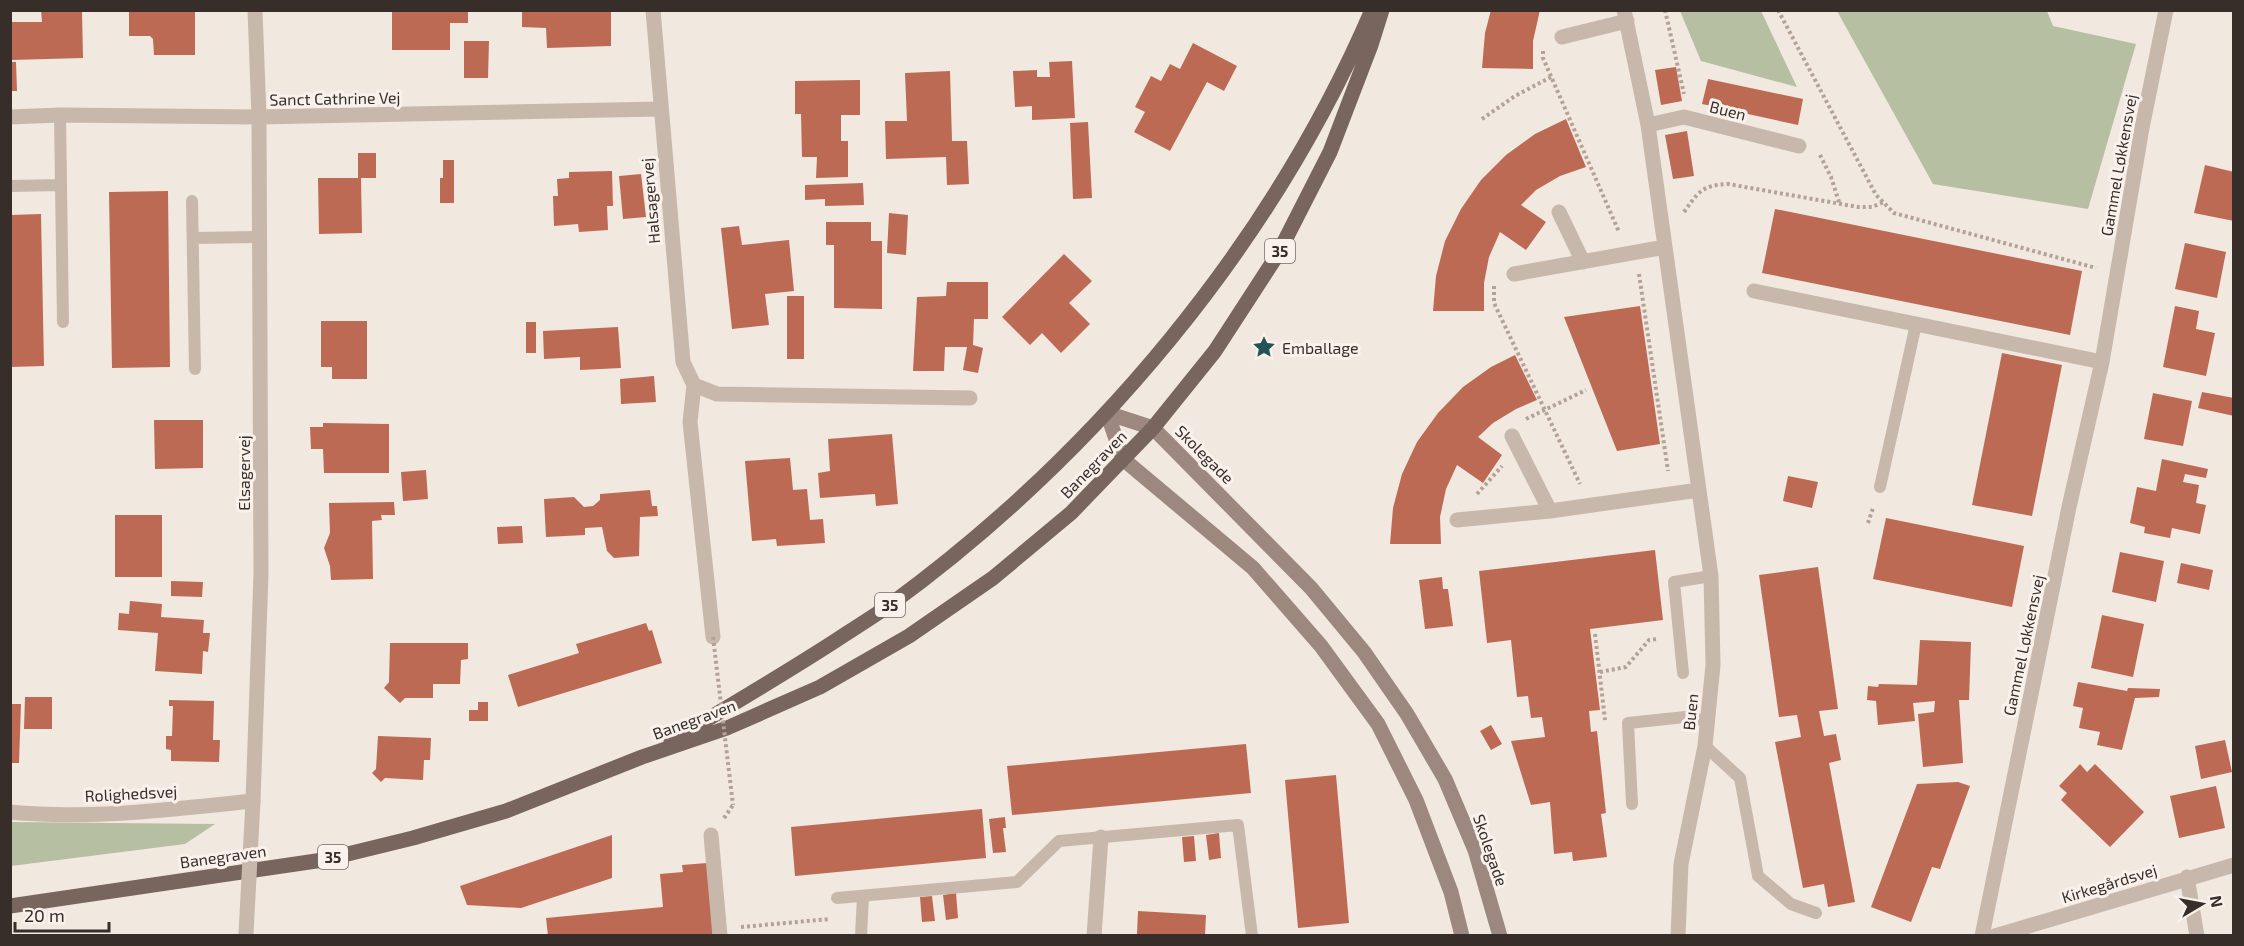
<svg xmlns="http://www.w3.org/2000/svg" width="2244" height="946" viewBox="0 0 2244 946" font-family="'Exo 2',sans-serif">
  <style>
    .green { fill: #b6bfa1 }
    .building { fill: #bc6a53 }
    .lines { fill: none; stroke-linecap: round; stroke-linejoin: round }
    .path { stroke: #b4a297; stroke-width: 4; stroke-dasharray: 3 3; stroke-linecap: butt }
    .lane { stroke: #c8b8ac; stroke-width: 12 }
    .street { stroke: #c8b8ac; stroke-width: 15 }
    .secondary { stroke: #9c887e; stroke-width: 15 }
    .primary { stroke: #78655d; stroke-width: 15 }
    .path-bridge { stroke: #b4a297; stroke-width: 4; stroke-dasharray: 3 3; stroke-linecap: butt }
    .street-bridge { stroke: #c8b8ac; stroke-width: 15 }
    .labels { text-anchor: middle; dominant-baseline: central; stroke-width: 6; stroke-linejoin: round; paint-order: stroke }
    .shield { fill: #f9f2ec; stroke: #716964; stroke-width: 1.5 }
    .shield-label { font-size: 15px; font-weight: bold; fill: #372e2a }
    .street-label { font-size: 16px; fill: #372e2a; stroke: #f9f2ec }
    .poi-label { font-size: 16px; fill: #372e2a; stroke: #f9f2ec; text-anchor: start }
  </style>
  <rect width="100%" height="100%" fill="#f1e8e0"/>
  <!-- green -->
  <path class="green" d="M 1680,11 L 1761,11 L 1797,87 L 1701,61 Z
    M 1837,11 L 2047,11 L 2053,26 L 2136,44 L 2088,209 L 1933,184 Z
    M 10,822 L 11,822 L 215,824 L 185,844 L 11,866 Z"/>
  <!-- building -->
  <path class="building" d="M 41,10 L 82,10 L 83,58 L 11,60 L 11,22 L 42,22 Z
    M 129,10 L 195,10 L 195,55 L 154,55 L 153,39 L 150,36 L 129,36 Z
    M 392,10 L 468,10 L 468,23 L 450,23 L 450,50 L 392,50 Z
    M 522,10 L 611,10 L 611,46 L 547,48 L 546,28 L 522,27 Z
    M 1491,10 L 1540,10 L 1533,41 L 1533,69 L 1482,68 L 1485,33 Z
    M 464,41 L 489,41 L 488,78 L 464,78 Z
    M 1193,43 L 1237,66 L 1224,91 L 1207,82 L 1170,151 L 1134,132 L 1145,112 L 1135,107 L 1151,76 L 1161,81 L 1170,64 L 1180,69 Z
    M 1072,61 L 1075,118 L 1032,120 L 1032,106 L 1015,107 L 1013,71 L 1037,70 L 1037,77 L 1050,77 L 1049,62 Z
    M 10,62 L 16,62 L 17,91 L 10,91 Z
    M 1676,67 L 1682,101 L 1661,105 L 1655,70 Z
    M 950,71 L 952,141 L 967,141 L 969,184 L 947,185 L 946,157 L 886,159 L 885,121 L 907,121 L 905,73 Z
    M 1708,79 L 1803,99 L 1798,125 L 1702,104 Z
    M 860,80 L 860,115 L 841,115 L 841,141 L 848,141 L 848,177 L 816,178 L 817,157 L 802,157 L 801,114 L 795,114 L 795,81 Z
    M 1566,119 L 1586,167 L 1560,176 L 1536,190 L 1521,205 L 1546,222 L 1526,250 L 1500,232 L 1489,257 L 1484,283 L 1484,311 L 1433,311 L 1436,276 L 1445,241 L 1461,209 L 1481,180 L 1506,155 L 1535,134 Z
    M 1088,122 L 1092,198 L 1073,199 L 1070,123 Z
    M 1687,131 L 1694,176 L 1673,179 L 1665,135 Z
    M 358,153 L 376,153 L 376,178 L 361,178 L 362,233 L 319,234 L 318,178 L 358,178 Z
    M 443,160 L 454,160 L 454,203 L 440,203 L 440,178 L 443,178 Z
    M 2205,165 L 2234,172 L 2234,221 L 2194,213 Z
    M 612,171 L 613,206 L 607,206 L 608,230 L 579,232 L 578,224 L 554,226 L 553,196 L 558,196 L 557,179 L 569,178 L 569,172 Z
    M 641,174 L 646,217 L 623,219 L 619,176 Z
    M 863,183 L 864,205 L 825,206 L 825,199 L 805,200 L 805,185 Z
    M 168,191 L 170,367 L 112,368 L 109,192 Z
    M 1775,209 L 2082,271 L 2070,335 L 1762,273 Z
    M 889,213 L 908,215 L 906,255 L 887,253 Z
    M 41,214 L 44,366 L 10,367 L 10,215 Z
    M 826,222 L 871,222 L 871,241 L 882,241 L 882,309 L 834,308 L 834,245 L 826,245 Z
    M 739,226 L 742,245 L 789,240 L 794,291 L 765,294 L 769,325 L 732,329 L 721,228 Z
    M 2185,243 L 2226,252 L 2217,298 L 2175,289 Z
    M 1064,254 L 1092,281 L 1069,303 L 1090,324 L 1061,353 L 1042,333 L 1030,345 L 1002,317 Z
    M 947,282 L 988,282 L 988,319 L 974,319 L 973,345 L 983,348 L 978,373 L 963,370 L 967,347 L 945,347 L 944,371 L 913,371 L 917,297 L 946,296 Z
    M 787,296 L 804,296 L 804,359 L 787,359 Z
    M 1640,306 L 1660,444 L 1617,451 L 1564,317 Z
    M 2175,306 L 2199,311 L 2196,329 L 2215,333 L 2206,376 L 2163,367 Z
    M 321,321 L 367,321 L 367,379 L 332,379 L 332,367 L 321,367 Z
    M 526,322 L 536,322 L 536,353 L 526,353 Z
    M 618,327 L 621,368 L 580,370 L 580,357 L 544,359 L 543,331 Z
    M 2002,353 L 2062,365 L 2032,516 L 1972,505 Z
    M 1515,355 L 1537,400 L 1516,409 L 1493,423 L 1478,437 L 1502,455 L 1483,483 L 1457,465 L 1446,489 L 1440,517 L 1441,544 L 1390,544 L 1393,508 L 1402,474 L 1417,442 L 1438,413 L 1463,387 L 1491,367 Z
    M 654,376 L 656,402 L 621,404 L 620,379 Z
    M 2202,392 L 2234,398 L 2234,416 L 2198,408 Z
    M 2153,393 L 2192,401 L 2183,446 L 2144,439 Z
    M 154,420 L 203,420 L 203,468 L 155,469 Z
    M 323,423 L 389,424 L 389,473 L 324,473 L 323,449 L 311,449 L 310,427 L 323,427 Z
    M 892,434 L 898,504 L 876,506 L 875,494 L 820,498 L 818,473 L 830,471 L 828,439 Z
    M 790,458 L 793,490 L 807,489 L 810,520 L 823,519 L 825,543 L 777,546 L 776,539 L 752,541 L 745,461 Z
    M 2162,459 L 2208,469 L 2206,478 L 2185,474 L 2183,482 L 2199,485 L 2196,503 L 2206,505 L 2200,534 L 2172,528 L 2170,538 L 2144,533 L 2145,527 L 2130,523 L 2137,487 L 2156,491 Z
    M 426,470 L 428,499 L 403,501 L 401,472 Z
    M 1788,476 L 1818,482 L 1812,508 L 1783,501 Z
    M 650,490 L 652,506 L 657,506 L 658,516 L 640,517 L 639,556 L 614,558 L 607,551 L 602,527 L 585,528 L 585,535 L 546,537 L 544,499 L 574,497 L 584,507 L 593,506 L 600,500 L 600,494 Z
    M 394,502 L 395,515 L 381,515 L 382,520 L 372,521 L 373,579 L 331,580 L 330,566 L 324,548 L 330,533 L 329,503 Z
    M 115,515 L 162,515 L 162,577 L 115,577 Z
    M 1886,518 L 2024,546 L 2012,607 L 1873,579 Z
    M 522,526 L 523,543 L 498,544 L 497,527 Z
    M 1655,550 L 1663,620 L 1590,629 L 1600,710 L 1589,711 L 1591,732 L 1597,731 L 1606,813 L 1601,814 L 1607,857 L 1573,861 L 1572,852 L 1554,854 L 1550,802 L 1531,805 L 1511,741 L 1545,737 L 1542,717 L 1531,718 L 1528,696 L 1517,697 L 1511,640 L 1487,643 L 1479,571 Z
    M 2120,552 L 2164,561 L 2156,602 L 2112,592 Z
    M 2181,563 L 2213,570 L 2209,590 L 2177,583 Z
    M 1818,567 L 1838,709 L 1819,711 L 1824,736 L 1836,734 L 1841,760 L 1829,763 L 1855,902 L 1828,907 L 1824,884 L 1803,888 L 1775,742 L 1801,737 L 1797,715 L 1779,717 L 1759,575 Z
    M 1442,577 L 1443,589 L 1448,589 L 1453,626 L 1425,629 L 1419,580 Z
    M 171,581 L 203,582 L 202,597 L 171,596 Z
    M 130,601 L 162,604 L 161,617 L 204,620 L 203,633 L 210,633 L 208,652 L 203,651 L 202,674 L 155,671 L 158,633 L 118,630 L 119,613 L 129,614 Z
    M 2102,615 L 2144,624 L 2133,677 L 2091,668 Z
    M 646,623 L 649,631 L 652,630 L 662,663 L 518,707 L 508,675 L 579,653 L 576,644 Z
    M 1920,640 L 1971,642 L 1969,700 L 1959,700 L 1963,763 L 1923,767 L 1918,714 L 1934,712 L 1935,701 L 1913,703 L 1915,721 L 1878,725 L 1876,701 L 1867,700 L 1868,686 L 1878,687 L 1879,684 L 1917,685 Z
    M 390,643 L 468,643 L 468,659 L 461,660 L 460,684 L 433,684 L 433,698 L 405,698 L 400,703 L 384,688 L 389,682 Z
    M 2078,682 L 2127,691 L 2128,688 L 2160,689 L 2159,697 L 2135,698 L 2122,750 L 2097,745 L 2100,732 L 2079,728 L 2083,708 L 2073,706 Z
    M 25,697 L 52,697 L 52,729 L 24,729 Z
    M 169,700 L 214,701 L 213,740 L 220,740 L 219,762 L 171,761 L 171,750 L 166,749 L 166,736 L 172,736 L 173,706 L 169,706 Z
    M 478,702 L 488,702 L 488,721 L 469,721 L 469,710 L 478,710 Z
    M 10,704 L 21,704 L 19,763 L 10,763 Z
    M 1491,725 L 1502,744 L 1491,750 L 1480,731 Z
    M 378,736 L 431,738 L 430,760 L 424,760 L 423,780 L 385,778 L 381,782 L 372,773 L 376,769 Z
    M 2225,740 L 2232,772 L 2201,779 L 2195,746 Z
    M 1246,744 L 1251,793 L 1012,815 L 1007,766 Z
    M 2080,764 L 2087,772 L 2095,764 L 2144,812 L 2110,847 L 2061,800 L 2067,793 L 2059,786 Z
    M 1336,775 L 1349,923 L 1298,928 L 1285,780 Z
    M 1958,782 L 1970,786 L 1940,869 L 1932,867 L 1911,922 L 1871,907 L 1917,784 Z
    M 2216,786 L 2225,828 L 2179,838 L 2170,796 Z
    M 982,809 L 986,858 L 795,876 L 791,827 Z
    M 1005,817 L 1006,828 L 1003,828 L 1006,852 L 993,853 L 989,819 Z
    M 1219,833 L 1221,858 L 1209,860 L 1206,835 Z
    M 612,835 L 612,878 L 521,908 L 467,905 L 460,886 Z
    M 1194,836 L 1196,861 L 1184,862 L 1182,837 Z
    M 707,863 L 713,936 L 548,936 L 546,918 L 663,907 L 660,874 L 683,872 L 682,865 Z
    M 956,893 L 958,918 L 946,920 L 943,895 Z
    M 932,896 L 935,921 L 922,922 L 920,897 Z
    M 1138,911 L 1206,915 L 1205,936 L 1137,934 Z"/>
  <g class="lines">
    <!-- path -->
    <path class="path" d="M 1665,10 L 1684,94
      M 1778,10 L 1876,195 L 1894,213 L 2096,268
      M 1543,51 L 1543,58 L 1619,232
      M 1482,119 L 1515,96 L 1551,77
      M 1820,155 L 1831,177 L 1840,205
      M 1684,212 C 1698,193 1701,185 1728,184 L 1858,207 L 1872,207 L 1884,202
      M 1639,274 L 1668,471
      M 1494,286 L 1494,303 L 1580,484
      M 1526,419 L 1586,390
      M 1477,494 L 1502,466
      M 1868,523 L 1873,508
      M 1595,634 L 1605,720
      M 1600,672 L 1626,667 L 1649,640 L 1657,639
      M 724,818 L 733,805
      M 741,927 L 830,919"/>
    <!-- lane -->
    <path class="lane" d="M 60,115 L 63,322
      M 10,186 L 61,185
      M 192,201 L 195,369
      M 193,238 L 259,237
      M 1880,487 L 1916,324
      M 1683,673 L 1674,582 L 1711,576
      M 1705,746 L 1740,778 L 1758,876 L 1791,904 L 1816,913
      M 1632,804 L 1628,723 L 1685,717 L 1707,721
      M 837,898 L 1017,882 L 1059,841 L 1238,825 L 1252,936
      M 861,936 L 863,896"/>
    <!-- street -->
    <path class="street" d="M 653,10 L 683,362 L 694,385 L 717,394 L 970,398
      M 1624,10 L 1648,125 L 1711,576 L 1713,665 L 1705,746 L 1681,864 L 1678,936
      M 1562,37 L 1627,21
      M 10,117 L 60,115 L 259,117 L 660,109
      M 1648,125 L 1684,117 L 1799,146
      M 1559,212 L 1583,262
      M 1514,274 L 1665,247
      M 1754,291 L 2102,362
      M 694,385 L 690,422 L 713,637
      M 1512,436 L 1550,511
      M 1457,520 L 1550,511 L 1699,490
      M 10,812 C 91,820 173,809 253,801 L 261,574 L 259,117 L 255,10
      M 711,835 L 720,936
      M 2187,877 L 2197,936
      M 1094,936 L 1101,837
      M 1982,936 L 2069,507 L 2102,362 L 2142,128 L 2166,10
      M 1995,936 L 2234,865"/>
    <!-- secondary -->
    <path class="secondary" d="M 1107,413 L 1153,428 L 1311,588 L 1364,652 L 1407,714 L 1445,779 L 1475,850 L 1500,936
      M 1107,413 L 1123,459 L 1253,568 L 1321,646 L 1378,724 L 1416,800 L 1451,892 L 1462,936"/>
    <!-- primary -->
    <path class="primary" d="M 671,741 C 726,708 781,676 835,641 C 853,629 873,617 891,604 C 1096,454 1271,245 1372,10
      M 10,906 L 323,860 L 413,838 L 506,811 L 642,757 L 727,728 L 820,687 L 909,636 L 993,578 L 1071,513 L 1153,428 L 1215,351 L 1278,254 L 1330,152 L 1371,45 L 1382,10"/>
    <!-- path-bridge -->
    <path class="path-bridge" d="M 713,637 L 733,805"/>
    <!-- street-bridge -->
    <path class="street-bridge" d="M 246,934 L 253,801"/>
  </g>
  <!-- icons -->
  <defs>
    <g id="sight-bare" transform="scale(1.8)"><path d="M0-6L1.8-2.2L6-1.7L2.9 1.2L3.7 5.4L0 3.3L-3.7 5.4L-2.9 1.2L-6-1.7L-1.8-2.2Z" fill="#235355" stroke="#f9f2ec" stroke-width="2.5" paint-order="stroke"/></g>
  </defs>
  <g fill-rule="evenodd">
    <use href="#sight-bare" x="1264" y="347"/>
  </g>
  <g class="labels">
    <!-- shield labels -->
    <g class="shield">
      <rect x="1265" y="239" width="30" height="24" rx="4.5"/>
      <rect x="875" y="593" width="30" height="24" rx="4.5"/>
      <rect x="318" y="845" width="30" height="24" rx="4.5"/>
    </g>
    <g class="shield-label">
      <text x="1280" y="251">35</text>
      <text x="890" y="605">35</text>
      <text x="333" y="857">35</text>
    </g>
    <!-- street labels -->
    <g class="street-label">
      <text transform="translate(335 98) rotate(-1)">Sanct Cathrine Vej</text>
      <text transform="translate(1728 110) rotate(14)">Buen</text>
      <text transform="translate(2118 165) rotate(-80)">Gammel Løkkensvej</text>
      <text transform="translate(650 201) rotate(-95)">Halsagervej</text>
      <text transform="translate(1205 454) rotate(45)">Skolegade</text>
      <text transform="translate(1093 464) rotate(-46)">Banegraven</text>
      <text transform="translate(243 473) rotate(-90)">Elsagervej</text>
      <text transform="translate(2023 645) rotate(-78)">Gammel Løkkensvej</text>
      <text transform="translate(1690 712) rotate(-84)">Buen</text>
      <text transform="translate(694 719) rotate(-20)">Banegraven</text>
      <text transform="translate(131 793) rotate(-3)">Rolighedsvej</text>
      <text transform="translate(1491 850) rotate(71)">Skolegade</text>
      <text transform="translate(223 856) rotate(-8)">Banegraven</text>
      <text transform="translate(2109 883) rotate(-17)">Kirkegårdsvej</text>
    </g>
    <!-- poi labels -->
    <g class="poi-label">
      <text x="1282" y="347">Emballage</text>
    </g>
  </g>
  <!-- border -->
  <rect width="2244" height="946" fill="none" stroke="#372e2a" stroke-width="24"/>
  <!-- north arrow -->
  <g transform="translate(2202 904) rotate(80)" stroke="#f9f2ec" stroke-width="4.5" paint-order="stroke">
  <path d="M0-4.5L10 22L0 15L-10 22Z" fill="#372e2a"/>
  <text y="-9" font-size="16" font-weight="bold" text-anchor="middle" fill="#372e2a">N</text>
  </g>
  <!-- scale -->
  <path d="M15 922v9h94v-9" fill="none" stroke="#372e2a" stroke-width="3"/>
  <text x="24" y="922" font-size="18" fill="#372e2a" stroke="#f9f2ec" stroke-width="4.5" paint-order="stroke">20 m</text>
</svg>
